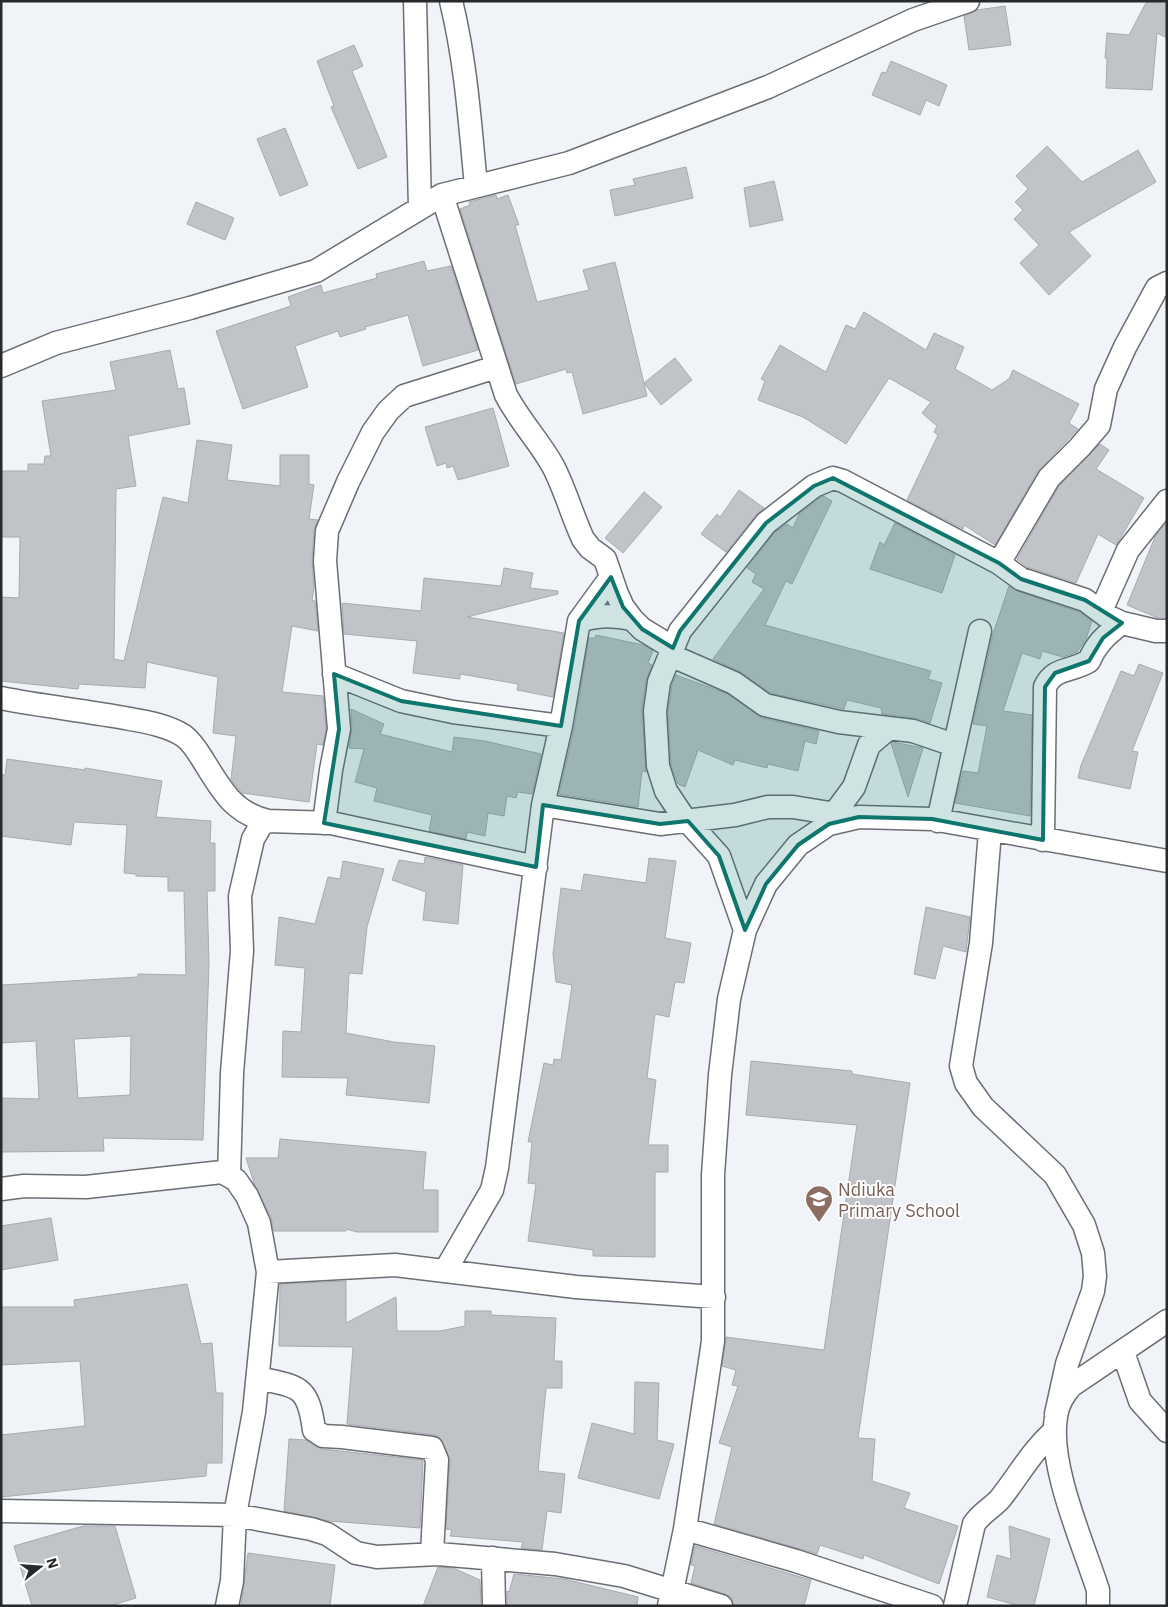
<svg xmlns="http://www.w3.org/2000/svg" width="1168" height="1607" viewBox="0 0 1168 1607" font-family="'IBM Plex Sans',sans-serif">
  <style>
    .building { fill: #c0c4c8; stroke: #a7aaaf; fill-rule: evenodd }
    .lines { fill: none; stroke-linecap: round; stroke-linejoin: round }
    .minor-casing { stroke: #6b6e72; stroke-width: 25 }
    .minor { stroke: #fff; stroke-width: 22 }
    .marked { fill: #0f766e; fill-opacity: 0.2; stroke: #0f766e; stroke-width: 4; stroke-linejoin: round }
    .labels { text-anchor: middle; dominant-baseline: central; stroke-width: 4; stroke-linejoin: round; paint-order: stroke }
    .education-label { font-size: 18px; fill: #785e54; stroke: #fff; text-anchor: start }
  </style>
  <rect width="100%" height="100%" fill="#f0f4f9"/>
  <!-- building -->
  <path class="building" d="M 1147,1 L 1167,1 L 1167,38 L 1157,33 L 1152,90 L 1106,88 L 1107,58 L 1105,58 L 1107,33 L 1129,35 Z
    M 1005,6 L 1011,45 L 969,50 L 964,16 L 977,10 Z
    M 354,45 L 363,66 L 352,71 L 387,157 L 358,169 L 331,107 L 334,106 L 317,61 Z
    M 891,61 L 947,85 L 939,106 L 926,100 L 920,115 L 872,95 L 882,72 L 886,73 Z
    M 285,128 L 308,185 L 280,196 L 257,139 Z
    M 1047,146 L 1082,182 L 1138,150 L 1156,182 L 1069,232 L 1091,256 L 1049,295 L 1020,263 L 1039,245 L 1014,219 L 1023,210 L 1015,202 L 1028,189 L 1016,176 Z
    M 686,167 L 693,198 L 615,216 L 610,190 L 635,185 L 633,179 Z
    M 774,181 L 783,220 L 750,227 L 744,188 Z
    M 496,195 L 497,199 L 508,195 L 519,225 L 515,225 L 537,302 L 589,290 L 583,270 L 615,262 L 647,396 L 583,414 L 572,372 L 567,373 L 566,369 L 516,384 L 460,209 L 470,205 L 469,202 Z
    M 196,202 L 234,218 L 225,240 L 187,224 Z
    M 424,261 L 427,271 L 451,266 L 478,350 L 423,366 L 408,315 L 365,327 L 366,329 L 340,337 L 338,331 L 295,346 L 308,387 L 243,409 L 216,331 L 291,306 L 288,297 L 321,285 L 323,293 L 377,278 L 376,274 Z
    M 864,312 L 926,350 L 934,333 L 964,347 L 955,369 L 992,390 L 1009,379 L 1013,370 L 1079,404 L 1069,423 L 1078,429 L 1038,471 L 995,545 L 964,525 L 963,529 L 907,500 L 938,435 L 934,432 L 937,426 L 922,413 L 931,402 L 889,378 L 846,444 L 803,417 L 758,400 L 765,381 L 761,379 L 780,345 L 826,372 L 846,325 L 855,329 Z
    M 170,350 L 178,389 L 184,388 L 190,424 L 128,436 L 136,486 L 116,489 L 114,659 L 124,661 L 163,497 L 188,503 L 197,440 L 232,445 L 227,480 L 280,486 L 280,455 L 309,455 L 309,484 L 314,485 L 309,519 L 318,520 L 314,530 L 312,560 L 314,588 L 312,600 L 315,601 L 318,631 L 292,626 L 282,692 L 323,696 L 326,728 L 323,745 L 317,744 L 309,802 L 242,793 L 233,782 L 231,779 L 236,736 L 213,733 L 218,677 L 147,662 L 145,688 L 79,684 L 78,689 L 1,681 L 1,597 L 19,598 L 20,537 L 1,537 L 1,471 L 28,471 L 28,464 L 44,464 L 45,456 L 51,456 L 42,401 L 116,390 L 110,362 Z
    M 675,358 L 692,380 L 661,405 L 644,383 Z
    M 493,408 L 509,466 L 458,480 L 453,466 L 447,468 L 446,463 L 437,466 L 425,427 Z
    M 1100,444 L 1109,450 L 1096,469 L 1144,498 L 1121,537 L 1116,545 L 1098,534 L 1076,583 L 1027,567 L 1017,559 L 1059,486 Z
    M 739,490 L 764,508 L 756,515 L 726,552 L 701,534 L 717,514 L 720,517 Z
    M 644,492 L 662,507 L 623,553 L 605,538 Z
    M 823,496 L 832,501 L 792,584 L 786,581 L 765,625 L 931,671 L 928,679 L 942,683 L 930,723 L 915,718 L 882,714 L 881,708 L 847,700 L 844,709 L 770,693 L 741,672 L 713,659 L 764,589 L 752,582 L 756,574 L 747,568 L 775,532 L 787,524 L 793,528 L 799,514 Z
    M 1167,522 L 1167,618 L 1158,618 L 1127,605 L 1155,537 Z
    M 895,523 L 955,555 L 942,593 L 870,569 L 880,542 L 884,545 Z
    M 504,568 L 533,573 L 530,588 L 558,591 L 558,594 L 467,617 L 564,633 L 553,697 L 517,690 L 518,684 L 460,674 L 460,679 L 413,673 L 417,641 L 344,634 L 342,603 L 421,611 L 424,578 L 501,586 Z
    M 1009,586 L 1017,591 L 1079,612 L 1092,621 L 1086,639 L 1077,652 L 1063,657 L 1042,651 L 1040,659 L 1022,653 L 1003,711 L 1032,715 L 1030,816 L 955,803 L 963,771 L 978,773 L 987,726 L 973,724 L 993,634 Z
    M 596,635 L 643,645 L 653,651 L 648,663 L 652,665 L 646,680 L 642,709 L 646,772 L 642,771 L 638,807 L 559,794 L 574,729 L 589,638 L 595,638 Z
    M 1139,664 L 1163,673 L 1132,751 L 1138,752 L 1130,789 L 1078,778 L 1081,765 L 1121,671 L 1134,676 Z
    M 676,675 L 728,694 L 762,718 L 819,731 L 816,744 L 805,741 L 798,771 L 768,764 L 767,768 L 735,760 L 733,765 L 698,750 L 685,787 L 678,784 L 671,764 L 668,712 L 672,685 Z
    M 351,709 L 384,724 L 380,734 L 452,752 L 454,737 L 485,741 L 541,754 L 532,794 L 518,792 L 516,798 L 507,796 L 504,816 L 488,813 L 485,836 L 467,832 L 466,839 L 429,831 L 432,815 L 374,801 L 377,788 L 355,782 L 364,749 L 349,748 L 352,728 Z
    M 893,742 L 923,748 L 908,797 L 891,743 Z
    M 7,759 L 85,770 L 85,768 L 162,781 L 156,817 L 211,821 L 210,843 L 215,843 L 215,891 L 207,891 L 209,963 L 203,1140 L 103,1138 L 104,1151 L 1,1152 L 1,1098 L 39,1099 L 36,1041 L 1,1043 L 1,985 L 138,977 L 138,974 L 186,975 L 184,891 L 168,891 L 168,877 L 136,876 L 136,874 L 124,873 L 127,825 L 74,822 L 71,845 L 1,836 L 1,775 L 5,775 ZM 131,1036 L 130,1095 L 78,1098 L 74,1039 Z
    M 425,857 L 463,865 L 458,924 L 423,920 L 426,892 L 392,880 L 399,860 L 424,864 Z
    M 649,858 L 676,861 L 665,938 L 691,943 L 684,983 L 675,982 L 669,1017 L 655,1014 L 647,1078 L 656,1080 L 648,1145 L 668,1145 L 668,1172 L 655,1172 L 655,1257 L 593,1256 L 593,1250 L 528,1241 L 536,1184 L 528,1183 L 532,1142 L 528,1142 L 544,1063 L 553,1065 L 554,1059 L 561,1060 L 572,985 L 556,982 L 553,954 L 561,888 L 581,891 L 584,874 L 646,883 Z
    M 343,861 L 384,869 L 367,927 L 362,974 L 349,973 L 346,1033 L 394,1042 L 435,1046 L 429,1103 L 346,1095 L 348,1078 L 282,1077 L 283,1031 L 301,1032 L 305,968 L 275,965 L 279,917 L 315,924 L 328,877 L 340,879 Z
    M 926,907 L 970,917 L 966,952 L 943,946 L 935,979 L 914,974 Z
    M 751,1061 L 852,1071 L 852,1074 L 910,1083 L 858,1438 L 875,1439 L 872,1481 L 910,1493 L 904,1508 L 958,1526 L 939,1584 L 864,1555 L 863,1559 L 820,1545 L 817,1554 L 714,1524 L 732,1447 L 719,1443 L 738,1386 L 732,1385 L 736,1370 L 722,1366 L 726,1337 L 824,1350 L 857,1125 L 746,1115 Z
    M 280,1139 L 426,1152 L 423,1190 L 438,1190 L 438,1232 L 357,1232 L 346,1229 L 346,1231 L 274,1231 L 271,1218 L 254,1183 L 246,1158 L 278,1158 Z
    M 51,1218 L 58,1260 L 1,1270 L 1,1226 Z
    M 346,1281 L 346,1323 L 396,1297 L 397,1331 L 440,1331 L 465,1326 L 465,1311 L 491,1311 L 491,1315 L 556,1318 L 554,1361 L 562,1361 L 562,1388 L 546,1388 L 538,1471 L 565,1474 L 561,1513 L 547,1511 L 542,1550 L 521,1548 L 523,1542 L 450,1536 L 452,1530 L 446,1529 L 450,1460 L 440,1438 L 434,1435 L 347,1424 L 353,1347 L 279,1346 L 280,1284 Z
    M 187,1284 L 201,1344 L 212,1343 L 216,1393 L 223,1393 L 222,1463 L 207,1463 L 206,1476 L 1,1497 L 1,1435 L 85,1426 L 80,1361 L 1,1365 L 1,1307 L 75,1307 L 74,1300 Z
    M 635,1382 L 659,1383 L 657,1440 L 674,1444 L 659,1499 L 578,1478 L 592,1423 L 634,1434 Z
    M 289,1439 L 306,1440 L 322,1449 L 423,1460 L 420,1528 L 329,1521 L 284,1511 Z
    M 83,1526 L 115,1526 L 136,1598 L 109,1606 L 32,1606 L 14,1546 Z
    M 1009,1526 L 1050,1539 L 1034,1606 L 1020,1606 L 987,1597 L 997,1555 L 1011,1559 Z
    M 695,1546 L 811,1580 L 804,1606 L 734,1606 L 731,1597 L 725,1594 L 691,1583 L 695,1566 L 691,1565 Z
    M 248,1553 L 335,1565 L 330,1606 L 241,1606 Z
    M 438,1567 L 453,1568 L 480,1580 L 481,1606 L 423,1606 Z
    M 514,1574 L 564,1579 L 638,1597 L 637,1606 L 507,1606 L 507,1591 L 509,1592 Z"/>
  <g class="lines">
    <!-- minor casing -->
    <g class="minor-casing">
      <path id="minor" d="M 415,1 L 420,208
        M 451,1 C 466,62 470,124 476,186
        M 442,195 L 506,395 C 519,420 539,441 553,466 C 565,489 572,515 583,539 L 590,548 L 605,559 L 617,594 L 623,607 L 632,619 L 642,629 L 673,648
        M 1,366 L 56,343 L 190,308 L 316,271 L 442,195 L 569,163 L 768,87 L 913,20 L 968,1
        M 999,563 L 1049,478 L 1080,447 L 1099,425 L 1106,389 L 1125,347 L 1157,288 L 1167,283
        M 1101,611 L 1128,550 L 1167,501
        M 579,621 C 598,615 613,615 632,619
        M 670,655 L 734,683 L 765,705 L 839,722 L 913,731 L 954,745
        M 334,674 L 401,701 L 453,712 L 561,726
        M 1,698 C 40,706 80,710 119,717 C 140,721 166,724 184,736 C 192,742 198,752 203,760 C 221,789 233,813 268,821
        M 543,805 L 660,824 L 735,815 L 768,807 L 793,807 L 848,816
        M 834,814 L 854,787 L 869,745 L 889,728
        M 938,821 L 980,631
        M 324,823 L 331,770 L 339,729 L 325,561 L 327,531 L 348,482 L 373,432 L 388,411 L 404,396 L 496,367
        M 990,831 L 981,943 L 961,1066 L 966,1083 L 983,1107 L 1055,1175 L 1084,1225 L 1093,1253 L 1095,1276 L 1093,1291 L 1067,1364 L 1056,1414
        M 1043,840 L 1045,687 C 1054,667 1071,672 1089,661 C 1096,644 1107,634 1122,623
        M 745,930 L 719,856 L 682,815 L 666,791 L 658,766 L 655,711 L 659,682 L 680,631 L 766,523 L 814,486 L 833,478 L 843,481 L 999,563 L 1021,579 L 1085,600 L 1105,615 L 1122,623 L 1156,631 L 1167,631
        M 229,1176 L 232,1073 L 242,951 L 240,896 L 253,839 L 261,825 L 268,821 L 331,823 L 536,867
        M 1,1189 L 24,1186 L 86,1187 L 222,1172 L 236,1180 L 247,1196 L 259,1223 L 268,1272 L 254,1412 L 235,1515 L 232,1581 L 227,1606
        M 445,1271 L 492,1190 L 497,1168 L 543,805 L 561,726 L 579,621 L 611,577
        M 268,1272 L 395,1265 L 576,1287 L 714,1297
        M 1123,1352 L 1140,1401 L 1167,1431
        M 258,1378 C 299,1387 308,1385 314,1430 L 323,1436 L 342,1437 L 432,1448 L 437,1460 L 432,1554
        M 1,1511 L 235,1515 L 311,1529 L 327,1534 L 356,1553 L 377,1557 L 438,1554 L 555,1564 L 624,1576 L 721,1606
        M 685,1529 L 796,1561 L 932,1606
        M 493,1558 L 494,1606
        M 669,1606 L 685,1529 L 713,1341 L 713,1175 L 720,1075 L 729,999 L 745,930 L 766,884 L 798,845 L 829,824 L 859,817 L 932,819 L 1167,861
        M 955,1606 L 974,1524 C 981,1513 992,1508 1000,1499 C 1019,1475 1031,1452 1054,1431
        M 1098,1606 L 1098,1590 C 1083,1543 1048,1465 1056,1417 C 1057,1406 1064,1394 1071,1386 L 1167,1321"/>
    </g>
    <!-- minor -->
    <use href="#minor" class="minor"/>
  </g>
  <!-- marked area -->
  <path class="marked" d="M 833,478 L 999,563 L 1021,579 L 1085,600 L 1122,623 L 1103,638 L 1089,661 L 1055,673 L 1045,687 L 1043,840 L 932,819 L 859,817 L 829,824 L 798,845 L 766,884 L 745,930 L 719,856 L 688,821 L 660,824 L 543,805 L 536,867 L 324,823 L 339,729 L 334,674 L 401,701 L 561,726 L 579,621 L 611,577 L 623,607 L 642,629 L 673,648 L 680,631 L 766,523 L 814,486 Z"/>
  <!-- icons -->
  <defs>
    <g id="school-pin" transform="scale(1.4375)"><path d="M0 17L-7.5 6A9.5 9.5 0 1 1 7.5 6Z" fill="#8d6e63" stroke="#fff"/><path d="M0-5L7-2L0 1L-7-2ZM-4 1L0 2.5L4 1V4Q0 6-4 4Z" fill="#fff"/></g>
  </defs>
  <g fill-rule="evenodd">
    <use href="#school-pin" x="819" y="1199"/>
  </g>
  <g class="labels">
    <!-- education labels -->
    <g class="education-label">
      <text x="838" y="1189">Ndiuka<tspan x="838" dy="21">Primary School</tspan></text>
    </g>
  </g>
  <!-- border -->
  <rect width="1168" height="1607" fill="none" stroke="#27292a" stroke-width="5"/>
  <!-- north arrow -->
  <g transform="translate(40 1567) rotate(73)" stroke="#ffffff" stroke-width="4" paint-order="stroke">
  <path d="M0-4L9 19L0 12L-9 19Z" fill="#27292a"/>
  <text y="-8" font-size="14" font-weight="bold" text-anchor="middle" fill="#27292a">N</text>
  </g>
</svg>
